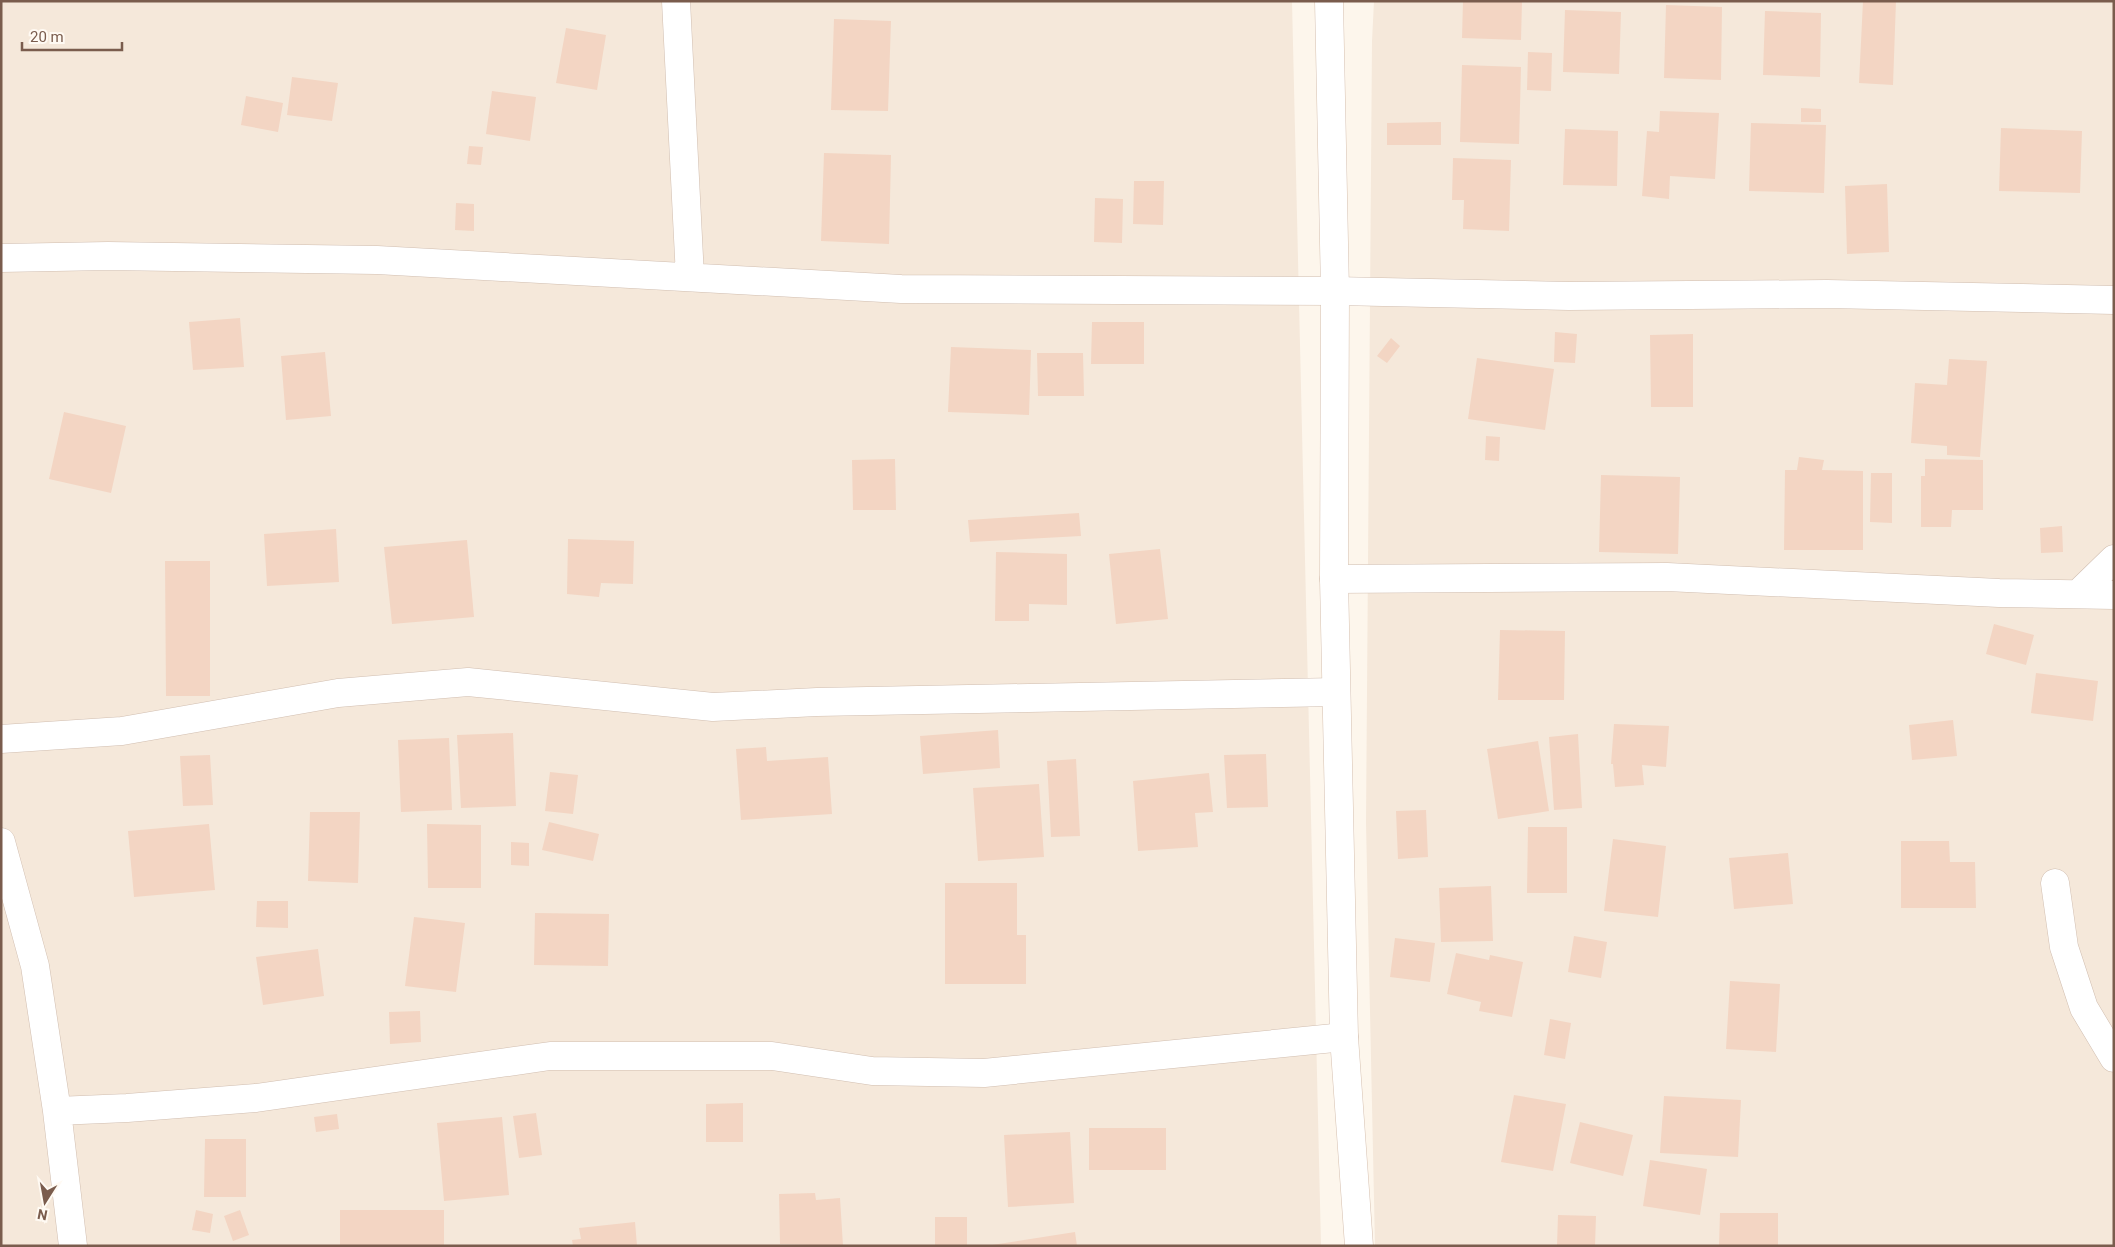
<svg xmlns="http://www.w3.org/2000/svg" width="2115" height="1247" viewBox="0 0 2115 1247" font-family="Roboto,sans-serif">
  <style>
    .residential { fill: #f5e8da }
    .building { fill: #f3d5c3 }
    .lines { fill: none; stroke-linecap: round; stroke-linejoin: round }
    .minor-casing { stroke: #d1beb0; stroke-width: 29 }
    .secondary-casing { stroke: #d6c0b0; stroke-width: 29 }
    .minor { stroke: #fff; stroke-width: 28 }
    .secondary { stroke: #fff; stroke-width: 28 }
  </style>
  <rect width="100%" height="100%" fill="#fdf6ec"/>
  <!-- residential -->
  <path class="residential" d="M 1,1 L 1292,1 L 1321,1246 L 1,1246 Z
    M 1374,1 L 2114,1 L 2114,1246 L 1375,1246 L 1366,823 L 1372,41 Z"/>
  <!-- building -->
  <path class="building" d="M 1463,1 L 1522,1 L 1521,40 L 1462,38 Z
    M 1863,1 L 1896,1 L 1893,85 L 1859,83 Z
    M 1666,5 L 1722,7 L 1721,80 L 1664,78 Z
    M 1565,10 L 1621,12 L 1619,74 L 1563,72 Z
    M 1765,11 L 1821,13 L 1820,77 L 1763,75 Z
    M 834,19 L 891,21 L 888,111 L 831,110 Z
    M 566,28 L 606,35 L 597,90 L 556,83 Z
    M 1528,52 L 1552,53 L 1551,91 L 1527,90 Z
    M 1462,65 L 1521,67 L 1519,144 L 1460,142 Z
    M 292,77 L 338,83 L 332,121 L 287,115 Z
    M 492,91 L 536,97 L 530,141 L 486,134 Z
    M 246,96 L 283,103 L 278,132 L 241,125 Z
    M 1801,108 L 1821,109 L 1821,122 L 1801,122 Z
    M 1660,111 L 1719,113 L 1715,179 L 1670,176 L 1669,199 L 1642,196 L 1647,131 L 1659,132 Z
    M 1441,122 L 1441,145 L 1387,145 L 1387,123 Z
    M 1751,123 L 1826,125 L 1824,193 L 1749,191 Z
    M 2001,128 L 2082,131 L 2080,193 L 1999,191 Z
    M 1565,129 L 1618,131 L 1617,186 L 1563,185 Z
    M 469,146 L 483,147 L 481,165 L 467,164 Z
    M 824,153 L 891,155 L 889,244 L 821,241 Z
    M 1453,158 L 1511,160 L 1509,231 L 1463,229 L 1464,200 L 1452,200 Z
    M 1134,181 L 1164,181 L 1163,225 L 1133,224 Z
    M 1887,184 L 1889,252 L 1847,254 L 1845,186 Z
    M 1095,198 L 1123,199 L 1122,243 L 1094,242 Z
    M 456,203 L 474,204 L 474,231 L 455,230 Z
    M 240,318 L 244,367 L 193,370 L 189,322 Z
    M 1092,322 L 1144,322 L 1144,364 L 1091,364 Z
    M 1555,332 L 1577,334 L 1575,363 L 1554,362 Z
    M 1693,334 L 1693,407 L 1651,407 L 1650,335 Z
    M 1391,338 L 1400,346 L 1387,363 L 1377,356 Z
    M 951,347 L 1031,350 L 1029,415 L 948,412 Z
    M 325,352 L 331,416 L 286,420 L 281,356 Z
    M 1037,353 L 1083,353 L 1084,396 L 1038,396 Z
    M 1477,358 L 1554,369 L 1545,430 L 1468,419 Z
    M 1949,359 L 1987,361 L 1980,457 L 1947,455 L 1947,446 L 1911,443 L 1915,383 L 1947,385 Z
    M 64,412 L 126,426 L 111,493 L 49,479 Z
    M 1486,436 L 1500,437 L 1499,461 L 1485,460 Z
    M 1799,457 L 1824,460 L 1822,470 L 1863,471 L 1863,550 L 1784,550 L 1785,470 L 1797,470 Z
    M 895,459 L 896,510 L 853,510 L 852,460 Z
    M 1925,459 L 1983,460 L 1983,510 L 1952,510 L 1951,527 L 1921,527 L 1921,476 L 1925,476 Z
    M 1871,473 L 1892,473 L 1892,523 L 1870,522 Z
    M 1601,475 L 1680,477 L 1678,554 L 1599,552 Z
    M 1079,513 L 1081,536 L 970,542 L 968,520 Z
    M 2062,526 L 2063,552 L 2041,553 L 2040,528 Z
    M 336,529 L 339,582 L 267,586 L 264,534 Z
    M 568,539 L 634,541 L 633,584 L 601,583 L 599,597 L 567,594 Z
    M 467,540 L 474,617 L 392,624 L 384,547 Z
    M 1160,549 L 1168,619 L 1116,624 L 1109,554 Z
    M 996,552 L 1067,554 L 1067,605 L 1029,604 L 1029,621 L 995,621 Z
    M 165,561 L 210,561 L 210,696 L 166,696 Z
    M 1994,624 L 2034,635 L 2026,665 L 1986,654 Z
    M 1500,630 L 1565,631 L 1564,700 L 1498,700 Z
    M 2036,673 L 2098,681 L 2093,721 L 2031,713 Z
    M 1953,720 L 1957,756 L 1912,760 L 1909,725 Z
    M 1614,724 L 1669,726 L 1666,767 L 1642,765 L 1644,785 L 1615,787 L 1613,764 L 1611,764 Z
    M 998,730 L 1000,768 L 923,774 L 920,736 Z
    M 513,733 L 516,806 L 461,808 L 457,735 Z
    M 1578,734 L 1582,808 L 1554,810 L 1549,737 Z
    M 449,738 L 452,810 L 401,812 L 398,740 Z
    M 1538,741 L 1549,811 L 1498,819 L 1487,749 Z
    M 766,747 L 767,761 L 828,757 L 832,814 L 741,820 L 736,749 Z
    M 1266,754 L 1268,807 L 1227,808 L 1224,755 Z
    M 210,755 L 213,805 L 183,806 L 180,756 Z
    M 1076,759 L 1080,836 L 1051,837 L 1047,761 Z
    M 550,772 L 578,775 L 573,814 L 545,811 Z
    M 1209,773 L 1213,812 L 1195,813 L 1198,847 L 1138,851 L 1133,781 Z
    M 1039,784 L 1044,857 L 978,861 L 973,788 Z
    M 1426,810 L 1428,857 L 1398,859 L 1396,811 Z
    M 310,812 L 360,812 L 358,883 L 308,881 Z
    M 549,822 L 599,834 L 593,861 L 542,850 Z
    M 209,824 L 215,890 L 134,897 L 128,831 Z
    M 427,824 L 481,825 L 481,888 L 428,888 Z
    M 1528,827 L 1567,827 L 1567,893 L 1527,893 Z
    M 1613,839 L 1666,846 L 1658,917 L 1604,911 Z
    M 1901,841 L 1949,841 L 1950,862 L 1975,862 L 1976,908 L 1901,908 Z
    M 511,842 L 529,843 L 529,866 L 511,865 Z
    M 1788,853 L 1793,904 L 1734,909 L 1729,858 Z
    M 945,883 L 1017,883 L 1017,935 L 1026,935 L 1026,984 L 945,984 Z
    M 1491,886 L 1493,941 L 1441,942 L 1439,888 Z
    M 257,901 L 288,901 L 288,928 L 256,927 Z
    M 535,913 L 609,914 L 608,966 L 534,965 Z
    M 414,917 L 465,923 L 456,992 L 405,986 Z
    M 1574,936 L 1607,942 L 1601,978 L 1568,972 Z
    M 1395,938 L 1435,943 L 1430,982 L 1390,977 Z
    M 318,949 L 324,996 L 263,1005 L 256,957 Z
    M 1456,953 L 1489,960 L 1490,955 L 1523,962 L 1512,1017 L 1479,1011 L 1481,1002 L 1447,994 Z
    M 1730,981 L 1780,984 L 1776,1052 L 1726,1049 Z
    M 420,1011 L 421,1042 L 390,1044 L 389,1012 Z
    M 1550,1019 L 1571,1023 L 1565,1059 L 1544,1055 Z
    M 1514,1095 L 1566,1104 L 1553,1171 L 1501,1162 Z
    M 1664,1096 L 1741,1100 L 1738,1157 L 1660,1153 Z
    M 743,1103 L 743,1142 L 706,1142 L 706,1104 Z
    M 536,1113 L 542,1155 L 519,1158 L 513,1116 Z
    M 337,1114 L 339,1129 L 316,1132 L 314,1117 Z
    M 502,1117 L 509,1195 L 444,1201 L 437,1123 Z
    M 1580,1122 L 1633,1135 L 1623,1176 L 1570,1163 Z
    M 1089,1128 L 1166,1128 L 1166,1170 L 1089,1170 Z
    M 1070,1132 L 1074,1203 L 1008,1207 L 1004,1135 Z
    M 205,1139 L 246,1139 L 246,1197 L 204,1197 Z
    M 1650,1160 L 1707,1169 L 1700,1215 L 1643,1206 Z
    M 815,1193 L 816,1200 L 840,1198 L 843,1246 L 780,1244 L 779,1194 Z
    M 196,1210 L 213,1214 L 210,1233 L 192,1230 Z
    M 240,1210 L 249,1235 L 233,1241 L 224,1216 Z
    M 340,1210 L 444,1210 L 444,1246 L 340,1246 Z
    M 1720,1213 L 1778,1213 L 1778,1246 L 1719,1246 Z
    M 1558,1215 L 1596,1216 L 1595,1246 L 1557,1246 Z
    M 935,1217 L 967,1217 L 967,1246 L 935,1246 Z
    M 635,1222 L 637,1246 L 573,1246 L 572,1240 L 581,1239 L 579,1228 Z
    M 1075,1232 L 1077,1246 L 992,1246 L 992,1245 Z"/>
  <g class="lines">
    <!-- minor casing -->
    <g class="minor-casing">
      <path id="minor" d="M 676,1 L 690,277
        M 1,258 L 108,256 L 377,260 L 901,289 L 1335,291 L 1569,296 L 1827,294 L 2114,300
        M 1334,579 L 1667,577 L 1999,593 L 2114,595
        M 2078,594 L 2114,559
        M 1,739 L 122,731 L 338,693 L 468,682 L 713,707 L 817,702 L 1336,692
        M 1,842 L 35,966 L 57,1111 L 73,1246
        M 2055,883 L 2064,947 L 2084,1008 L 2114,1058
        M 57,1111 L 127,1108 L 256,1098 L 550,1056 L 772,1056 L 872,1071 L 984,1073 L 1344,1037"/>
    </g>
    <!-- secondary casing -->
    <g class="secondary-casing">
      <path id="secondary" d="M 1329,1 L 1335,291 L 1334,579 L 1344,1037 L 1359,1246"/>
    </g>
    <!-- minor -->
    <use href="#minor" class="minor"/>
    <!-- secondary -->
    <use href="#secondary" class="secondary"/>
  </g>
  <!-- border -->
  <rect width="2115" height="1247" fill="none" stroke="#7a5c4d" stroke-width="5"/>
  <!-- north arrow -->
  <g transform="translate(45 1202) rotate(191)" stroke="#fffaf3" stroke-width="4" paint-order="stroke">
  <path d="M0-4L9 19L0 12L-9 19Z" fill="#7a5c4d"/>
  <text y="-8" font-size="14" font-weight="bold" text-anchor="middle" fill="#7a5c4d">N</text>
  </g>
  <!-- scale -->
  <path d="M22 42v8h100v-8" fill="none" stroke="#7a5c4d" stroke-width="2.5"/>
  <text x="30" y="42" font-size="15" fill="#7a5c4d" stroke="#fffaf3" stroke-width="4" paint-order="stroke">20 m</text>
</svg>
